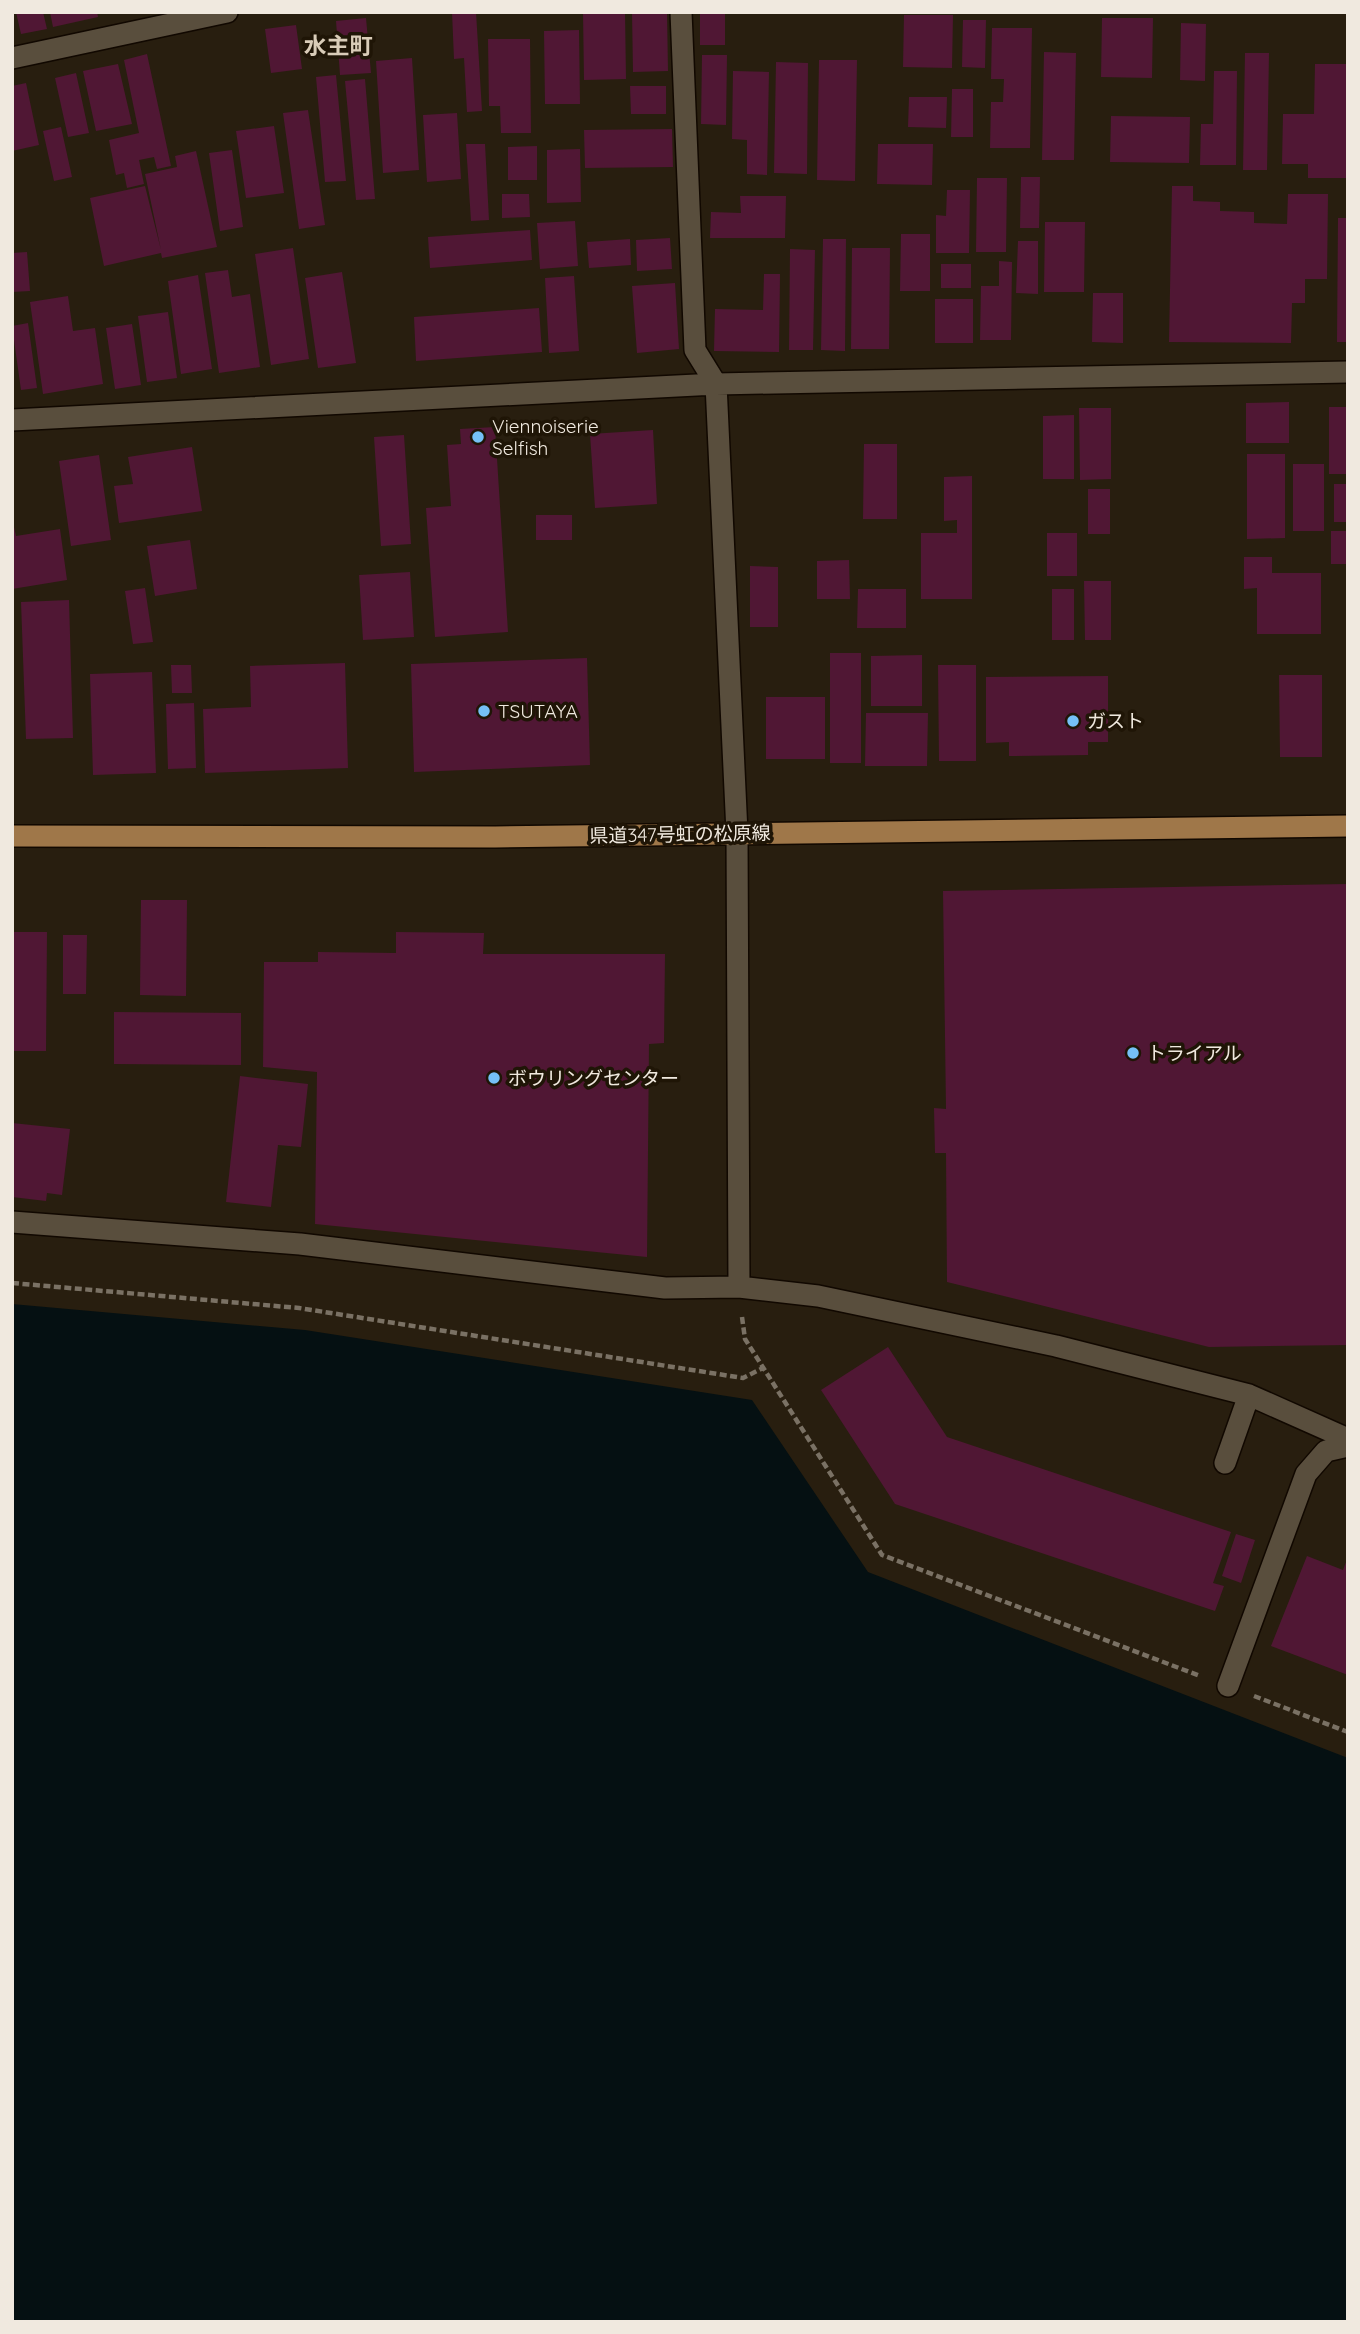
<svg xmlns="http://www.w3.org/2000/svg" width="1360" height="2334" viewBox="0 0 1360 2334" font-family="Quicksand,'Noto Sans JP',sans-serif">
  <style>
    .water { fill: #051012 }
    .building { fill: #501734 }
    .lines { fill: none; stroke-linecap: round; stroke-linejoin: round }
    .minor-casing { stroke: #110800; stroke-width: 24 }
    .major-casing { stroke: #110800; stroke-width: 24 }
    .path { stroke: #7a7164; stroke-width: 4.5; stroke-dasharray: 7 3.5; stroke-linecap: butt }
    .minor { stroke: #594e3d; stroke-width: 21 }
    .major { stroke: #9f7749; stroke-width: 21 }
    .poi-dot { fill: #75c0f6; stroke: #1f1506; stroke-width: 2.5 }
    .labels { text-anchor: middle; dominant-baseline: central; stroke-width: 7; stroke-linejoin: round; paint-order: stroke }
    .poi-label { font-size: 19px; fill: #f0e9df; stroke: #1f1506; text-anchor: start }
    .street-label { font-size: 19px; fill: #f0e9df; stroke: #1f1506 }
    .quarter-label { font-size: 23px; font-weight: bold; fill: #d9ccb8; stroke: #1f1506 }
  </style>
  <rect width="100%" height="100%" fill="#281e0f"/>
  <!-- water -->
  <path class="water" d="M 12,1304 L 305,1330 L 752,1400 L 868,1572 L 1348,1758 L 1348,2322 L 12,2322 Z"/>
  <!-- building -->
  <path class="building" d="M 16,12 L 43,12 L 47,29 L 21,34 Z
    M 50,12 L 97,12 L 98,17 L 53,27 Z
    M 452,12 L 476,12 L 482,111 L 467,112 L 464,58 L 454,59 Z
    M 583,12 L 625,12 L 626,79 L 584,80 Z
    M 632,12 L 667,12 L 668,71 L 633,72 Z
    M 700,12 L 725,12 L 725,45 L 700,45 Z
    M 904,15 L 953,15 L 952,68 L 903,67 Z
    M 366,18 L 371,73 L 340,75 L 336,21 Z
    M 1102,18 L 1153,18 L 1152,78 L 1101,77 Z
    M 963,20 L 986,20 L 985,68 L 962,67 Z
    M 1181,23 L 1206,24 L 1205,81 L 1180,80 Z
    M 296,25 L 302,69 L 271,73 L 265,29 Z
    M 992,28 L 1032,28 L 1030,148 L 990,148 L 991,102 L 1003,102 L 1004,79 L 991,79 Z
    M 579,30 L 580,104 L 545,104 L 544,31 Z
    M 488,39 L 530,39 L 531,133 L 501,133 L 500,106 L 489,106 Z
    M 1044,52 L 1076,53 L 1074,160 L 1042,160 Z
    M 1245,53 L 1269,53 L 1267,170 L 1243,170 Z
    M 147,54 L 171,166 L 157,169 L 154,157 L 139,160 L 144,184 L 127,188 L 124,173 L 116,175 L 109,140 L 139,133 L 124,60 Z
    M 702,55 L 727,55 L 726,125 L 701,124 Z
    M 412,58 L 419,170 L 383,173 L 376,61 Z
    M 819,60 L 857,60 L 855,181 L 817,180 Z
    M 776,62 L 808,63 L 807,174 L 774,173 Z
    M 118,64 L 132,124 L 96,131 L 83,71 Z
    M 1315,64 L 1348,64 L 1348,178 L 1308,178 L 1308,164 L 1282,164 L 1283,114 L 1314,114 Z
    M 733,71 L 769,72 L 767,175 L 747,174 L 747,140 L 732,139 Z
    M 1214,71 L 1237,71 L 1236,165 L 1200,165 L 1201,124 L 1213,124 Z
    M 76,73 L 89,133 L 68,137 L 55,78 Z
    M 336,75 L 346,181 L 325,182 L 316,77 Z
    M 365,79 L 375,199 L 356,200 L 345,81 Z
    M 26,83 L 39,145 L 12,151 L 12,86 Z
    M 630,86 L 666,86 L 666,114 L 631,114 Z
    M 952,89 L 973,89 L 973,137 L 951,137 Z
    M 909,97 L 947,97 L 946,128 L 908,127 Z
    M 308,110 L 325,225 L 299,229 L 283,113 Z
    M 457,113 L 461,179 L 427,182 L 423,115 Z
    M 1111,116 L 1190,117 L 1189,163 L 1110,162 Z
    M 274,126 L 284,193 L 246,198 L 236,131 Z
    M 61,127 L 72,177 L 54,181 L 43,131 Z
    M 672,129 L 673,167 L 585,168 L 584,130 Z
    M 466,144 L 485,144 L 489,220 L 471,221 Z
    M 878,144 L 933,144 L 932,185 L 877,184 Z
    M 537,146 L 537,180 L 508,180 L 508,147 Z
    M 580,149 L 581,202 L 547,203 L 547,150 Z
    M 232,150 L 243,227 L 220,231 L 209,153 Z
    M 196,151 L 217,247 L 162,258 L 161,253 L 104,266 L 90,198 L 145,186 L 161,250 L 145,174 L 177,167 L 175,156 Z
    M 1021,177 L 1040,177 L 1039,228 L 1020,228 Z
    M 977,178 L 1007,178 L 1006,252 L 976,252 Z
    M 1172,186 L 1193,186 L 1193,201 L 1220,202 L 1220,211 L 1254,212 L 1254,223 L 1287,224 L 1288,194 L 1328,194 L 1327,279 L 1305,279 L 1305,303 L 1292,303 L 1291,343 L 1169,342 Z
    M 947,190 L 970,190 L 969,253 L 936,253 L 936,215 L 946,216 Z
    M 502,194 L 529,194 L 530,217 L 502,218 Z
    M 740,196 L 786,196 L 785,238 L 710,238 L 711,212 L 741,213 Z
    M 1338,218 L 1348,218 L 1348,342 L 1337,342 Z
    M 575,221 L 578,266 L 540,269 L 537,223 Z
    M 1045,222 L 1085,222 L 1084,292 L 1044,292 Z
    M 530,230 L 532,260 L 430,268 L 428,237 Z
    M 901,234 L 930,234 L 930,291 L 900,291 Z
    M 670,238 L 672,269 L 637,271 L 636,240 Z
    M 630,239 L 631,265 L 589,268 L 587,242 Z
    M 823,239 L 846,239 L 845,351 L 821,350 Z
    M 1018,241 L 1038,241 L 1038,294 L 1016,293 Z
    M 293,248 L 309,359 L 271,365 L 255,254 Z
    M 852,248 L 890,248 L 889,349 L 851,349 Z
    M 790,249 L 815,250 L 813,350 L 789,350 Z
    M 27,252 L 30,291 L 12,292 L 12,253 Z
    M 999,261 L 1012,262 L 1011,340 L 980,340 L 981,286 L 999,286 Z
    M 941,264 L 971,264 L 971,288 L 941,288 Z
    M 228,270 L 232,297 L 250,294 L 260,367 L 219,373 L 205,273 Z
    M 342,272 L 356,363 L 318,368 L 305,278 Z
    M 764,274 L 780,274 L 779,352 L 714,351 L 715,309 L 763,310 Z
    M 198,275 L 212,369 L 181,374 L 168,281 Z
    M 574,276 L 579,351 L 549,353 L 545,278 Z
    M 675,283 L 679,349 L 637,353 L 632,286 Z
    M 1093,293 L 1123,293 L 1123,343 L 1092,342 Z
    M 68,296 L 73,331 L 95,328 L 103,384 L 43,394 L 30,302 Z
    M 935,299 L 973,299 L 973,343 L 935,343 Z
    M 539,308 L 542,352 L 416,361 L 414,317 Z
    M 168,312 L 177,378 L 147,382 L 138,316 Z
    M 28,323 L 37,388 L 21,390 L 12,326 Z
    M 132,324 L 141,385 L 115,389 L 106,328 Z
    M 1289,402 L 1289,443 L 1246,443 L 1246,403 Z
    M 1329,407 L 1348,407 L 1346,474 L 1329,474 Z
    M 1079,408 L 1111,408 L 1111,479 L 1080,480 Z
    M 1074,415 L 1074,479 L 1043,479 L 1043,416 Z
    M 495,427 L 508,632 L 435,637 L 426,508 L 451,506 L 447,445 L 461,444 L 460,429 Z
    M 653,430 L 657,504 L 595,508 L 590,434 Z
    M 404,435 L 411,544 L 381,546 L 374,437 Z
    M 864,444 L 897,444 L 897,519 L 863,519 Z
    M 192,447 L 202,511 L 119,523 L 114,486 L 133,484 L 128,457 Z
    M 1247,454 L 1285,454 L 1285,538 L 1247,539 Z
    M 99,455 L 111,540 L 71,546 L 59,461 Z
    M 1293,464 L 1324,464 L 1324,531 L 1293,531 Z
    M 972,476 L 972,599 L 921,599 L 921,533 L 957,533 L 957,520 L 944,521 L 944,477 Z
    M 1334,484 L 1348,484 L 1348,522 L 1334,522 Z
    M 1088,489 L 1110,489 L 1110,534 L 1088,534 Z
    M 536,515 L 572,515 L 572,540 L 536,540 Z
    M 12,518 L 16,536 L 60,529 L 67,580 L 12,589 Z
    M 1331,531 L 1348,531 L 1348,564 L 1331,564 Z
    M 1047,533 L 1077,533 L 1077,576 L 1047,576 Z
    M 190,540 L 197,589 L 155,596 L 147,546 Z
    M 1244,557 L 1272,557 L 1272,573 L 1321,573 L 1321,634 L 1257,634 L 1257,588 L 1244,589 Z
    M 849,560 L 850,599 L 817,599 L 817,561 Z
    M 750,566 L 778,567 L 778,627 L 750,627 Z
    M 410,572 L 414,637 L 363,640 L 359,575 Z
    M 1084,581 L 1111,581 L 1111,640 L 1085,640 Z
    M 145,588 L 153,642 L 133,644 L 125,591 Z
    M 858,589 L 906,589 L 906,628 L 857,628 Z
    M 1052,589 L 1074,589 L 1074,640 L 1052,640 Z
    M 69,600 L 73,738 L 26,739 L 21,602 Z
    M 830,653 L 861,653 L 861,763 L 830,763 Z
    M 922,655 L 922,706 L 871,706 L 871,656 Z
    M 587,658 L 590,765 L 414,772 L 411,664 Z
    M 345,663 L 348,768 L 205,773 L 203,709 L 251,707 L 250,666 Z
    M 171,665 L 191,665 L 192,693 L 172,693 Z
    M 938,665 L 976,665 L 976,761 L 939,761 Z
    M 152,672 L 156,773 L 93,775 L 90,674 Z
    M 1279,675 L 1322,675 L 1322,757 L 1280,757 Z
    M 1108,676 L 1108,742 L 1088,742 L 1088,755 L 1009,756 L 1009,742 L 986,743 L 986,677 Z
    M 766,697 L 825,697 L 825,759 L 766,759 Z
    M 194,703 L 196,768 L 168,769 L 166,704 Z
    M 866,713 L 928,713 L 927,766 L 865,766 Z
    M 1348,884 L 1348,1345 L 1209,1347 L 947,1282 L 946,1153 L 935,1153 L 934,1108 L 946,1109 L 943,891 Z
    M 141,900 L 187,900 L 186,996 L 140,995 Z
    M 12,932 L 47,932 L 46,1051 L 12,1051 Z
    M 396,932 L 484,933 L 483,954 L 665,954 L 664,1043 L 649,1044 L 647,1257 L 315,1224 L 317,1072 L 263,1067 L 264,962 L 318,962 L 318,952 L 396,953 Z
    M 63,935 L 87,935 L 86,994 L 63,994 Z
    M 114,1012 L 241,1013 L 241,1065 L 114,1064 Z
    M 240,1076 L 308,1084 L 301,1147 L 278,1145 L 271,1207 L 226,1202 Z
    M 12,1123 L 70,1129 L 62,1195 L 47,1193 L 46,1201 L 12,1197 Z
    M 888,1347 L 947,1437 L 1231,1532 L 1213,1583 L 1224,1586 L 1215,1611 L 895,1504 L 821,1390 Z
    M 1236,1534 L 1255,1540 L 1241,1583 L 1222,1576 Z
    M 1307,1556 L 1343,1570 L 1348,1557 L 1348,1675 L 1271,1646 Z"/>
  <g class="lines">
    <!-- minor casing -->
    <g class="minor-casing">
      <path id="minor" d="M 681,12 L 695,350 L 716,384 L 737,833 L 739,1287
        M 12,58 L 227,12
        M 12,420 L 716,384 L 1348,372
        M 12,1222 L 300,1244 L 665,1288 L 739,1287 L 818,1296 L 1056,1346 L 1249,1395 L 1348,1439
        M 1225,1463 L 1249,1395
        M 1228,1686 L 1306,1474 L 1326,1451 L 1348,1446"/>
    </g>
    <!-- major casing -->
    <g class="major-casing">
      <path id="major" d="M 12,836 L 495,837 L 1348,826"/>
    </g>
    <!-- path -->
    <path class="path" d="M 12,1283 L 299,1308 L 743,1378 L 763,1368
      M 742,1317 L 745,1339 L 882,1555 L 1200,1676
      M 1254,1696 L 1348,1732"/>
    <!-- minor -->
    <use href="#minor" class="minor"/>
    <!-- major -->
    <use href="#major" class="major"/>
  </g>
  <!-- markers -->
  <g class="poi-dot">
    <circle cx="478" cy="437" r="7"/>
    <circle cx="484" cy="711" r="7"/>
    <circle cx="1073" cy="721" r="7"/>
    <circle cx="1133" cy="1053" r="7"/>
    <circle cx="494" cy="1078" r="7"/>
  </g>
  <g class="labels">
    <!-- poi labels -->
    <g class="poi-label">
      <text x="492" y="426">Viennoiserie<tspan x="492" dy="22">Selfish</tspan></text>
      <text x="498" y="711">TSUTAYA</text>
      <text x="1087" y="721">ガスト</text>
      <text x="1147" y="1053">トライアル</text>
      <text x="508" y="1078">ボウリングセンター</text>
    </g>
    <!-- street labels -->
    <g class="street-label">
      <text transform="translate(680 834) rotate(-1)">県道347号虹の松原線</text>
    </g>
    <!-- quarter labels -->
    <g class="quarter-label">
      <text x="338" y="45">水主町</text>
    </g>
  </g>
  <!-- border -->
  <rect width="1360" height="2334" fill="none" stroke="#f0e9df" stroke-width="28"/>
</svg>
